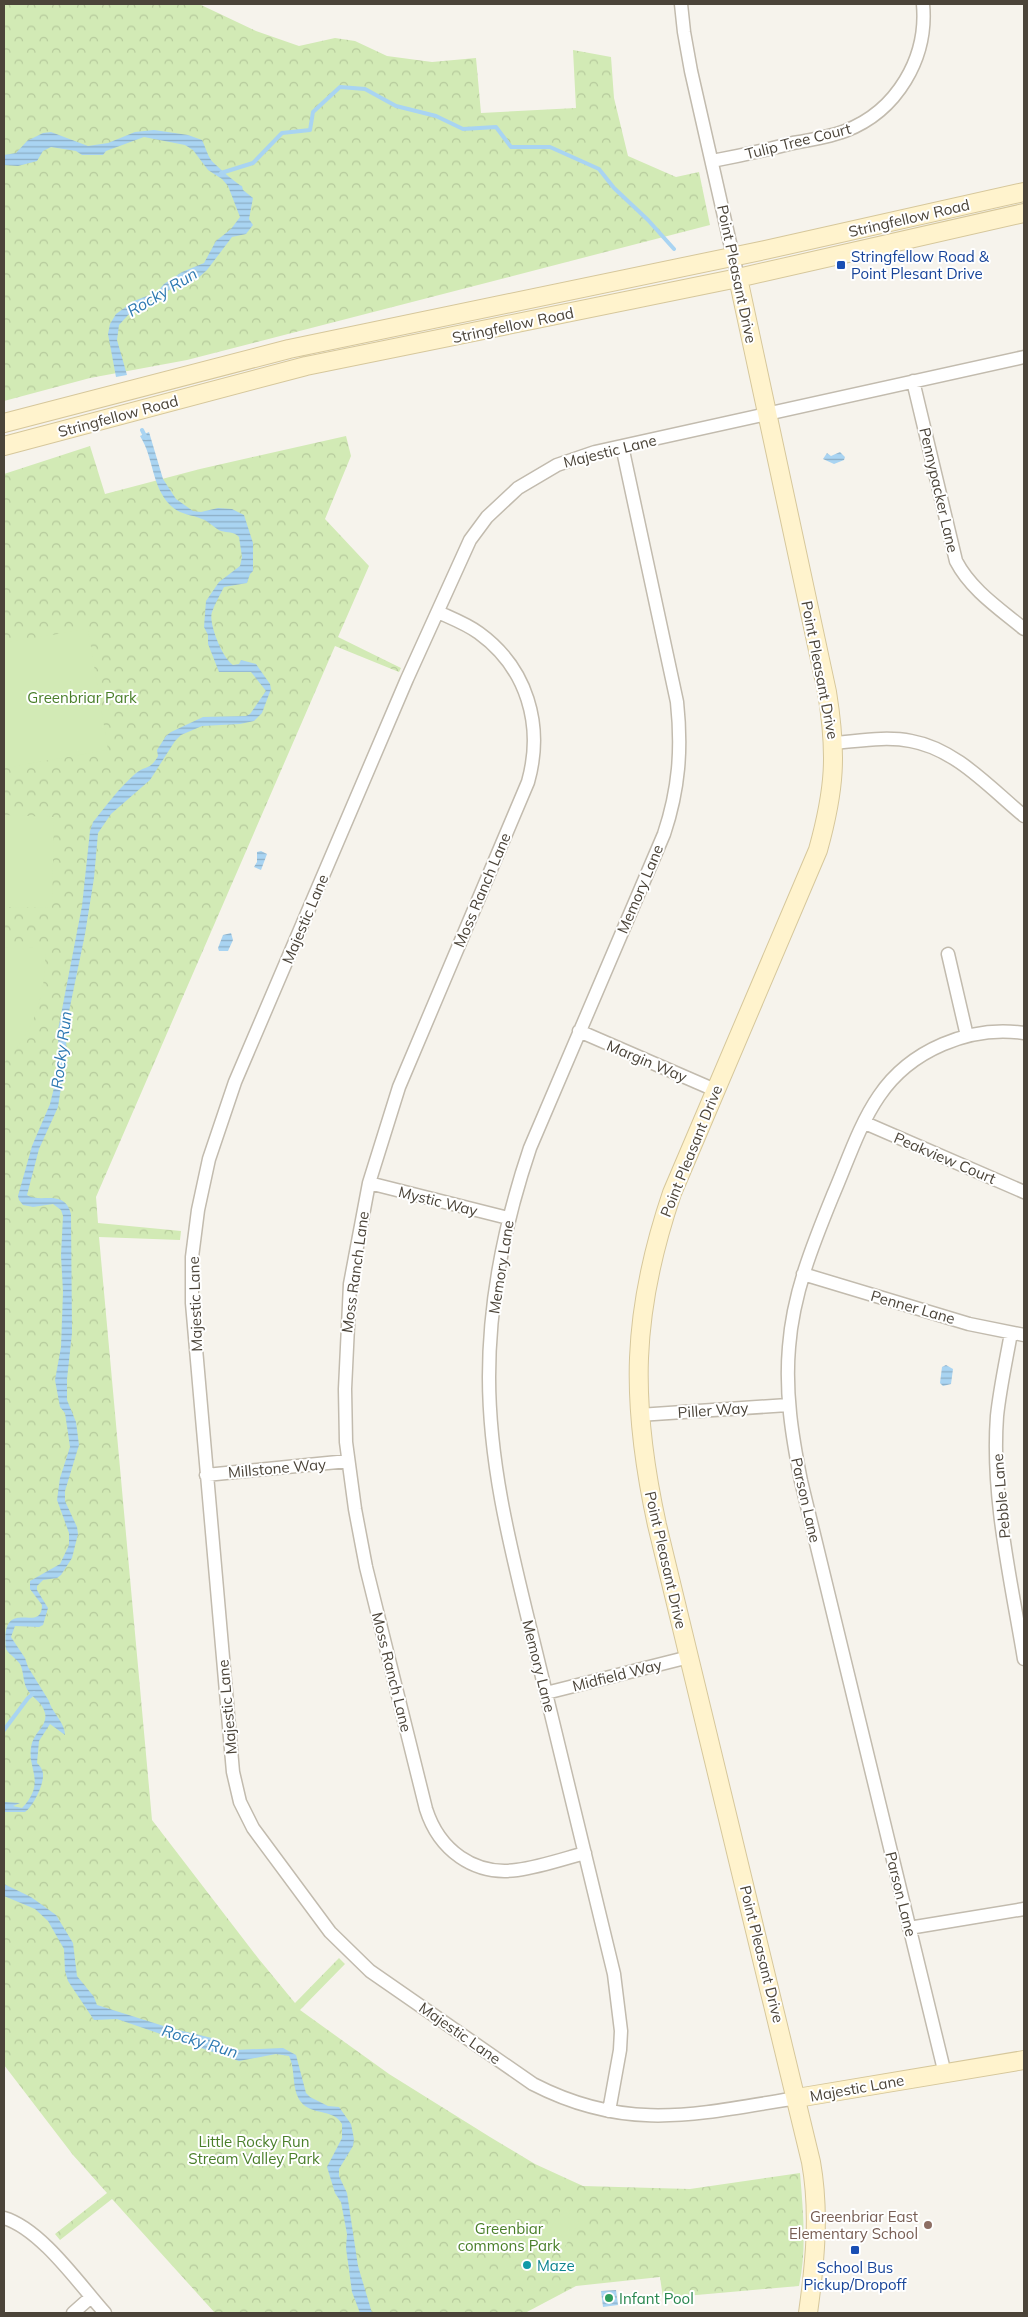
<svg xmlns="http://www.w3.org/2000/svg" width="1028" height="2317" viewBox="0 0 1028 2317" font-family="Mulish,sans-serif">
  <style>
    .forest { fill: url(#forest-crowns) }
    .pitch { fill: #d2eab5 }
    .water { fill: url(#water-rules) }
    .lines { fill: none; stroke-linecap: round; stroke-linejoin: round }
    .stream { stroke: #a9d4f2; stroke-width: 4 }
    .street-casing { stroke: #c2bbae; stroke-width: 15 }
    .secondary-casing { stroke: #d6c79b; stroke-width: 20 }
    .street { stroke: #fff; stroke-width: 12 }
    .secondary { stroke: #fff3cd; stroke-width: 18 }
    .transit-dot { fill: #1a4fb4; stroke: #fff; stroke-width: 2 }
    .education-dot { fill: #8d6e63; stroke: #fff; stroke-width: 2 }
    .culture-dot { fill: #0f9aa8; stroke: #fff; stroke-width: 2 }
    .leisure-dot { fill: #2e9e5b; stroke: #fff; stroke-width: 2 }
    .labels { text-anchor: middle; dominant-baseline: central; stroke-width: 4; stroke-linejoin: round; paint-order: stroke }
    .street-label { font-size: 15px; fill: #4b4439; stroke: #fff }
    .transit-label { font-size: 15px; fill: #164399; stroke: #fff; text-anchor: start }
    .park-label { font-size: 15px; fill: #4a7f2a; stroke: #fff }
    .education-label { font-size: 15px; fill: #785e54; stroke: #fff; text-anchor: end }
    .culture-label { font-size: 15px; fill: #0d838f; stroke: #fff; text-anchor: start }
    .leisure-label { font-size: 15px; fill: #27864d; stroke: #fff; text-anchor: start }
    .water-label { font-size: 16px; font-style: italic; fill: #2e7ab2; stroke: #fff }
  </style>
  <defs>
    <pattern id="forest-crowns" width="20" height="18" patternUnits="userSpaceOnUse" patternTransform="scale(1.25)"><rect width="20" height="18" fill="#d2eab5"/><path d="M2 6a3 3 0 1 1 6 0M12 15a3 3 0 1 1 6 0" fill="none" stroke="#b6ca9c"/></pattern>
    <pattern id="water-rules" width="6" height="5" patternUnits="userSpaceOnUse" patternTransform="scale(1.25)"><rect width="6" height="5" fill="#a9d4f2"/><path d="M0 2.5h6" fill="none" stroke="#8caec5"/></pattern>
  </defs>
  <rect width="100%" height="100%" fill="#f6f3ec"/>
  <!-- forest -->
  <path class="forest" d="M 4,4 L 199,4 L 256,31 L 299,46 L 335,38 L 355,41 L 387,56 L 432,62 L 476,58 L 481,113 L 576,108 L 573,50 L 611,57 L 614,98 L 628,156 L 676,177 L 699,172 L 710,225 L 187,360 L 90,378 L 4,401 Z
    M 346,436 L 351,456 L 325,519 L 369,566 L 338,637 L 401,668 L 399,672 L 335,646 L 96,1197 L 98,1223 L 181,1231 L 180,1240 L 99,1237 L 152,1820 L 258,1958 L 295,2003 L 339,1958 L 345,1964 L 300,2010 L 389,2074 L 490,2137 L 535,2164 L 583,2186 L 690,2189 L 800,2173 C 803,2210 807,2249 799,2286 L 663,2298 L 660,2277 L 576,2286 L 525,2313 L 215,2313 L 112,2199 L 60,2240 L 55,2234 L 107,2193 L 73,2155 L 4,2065 L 4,474 L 90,446 L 105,494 L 200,469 Z"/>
  <!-- pitch -->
  <path class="pitch" d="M 88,629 L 108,750 L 4,768 L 4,643 Z
    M 4,815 L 54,817 L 52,908 L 4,907 Z
    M 4,948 L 45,948 C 47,992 35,1031 4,1063 Z
    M 563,2206 L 582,2216 L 562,2252 L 543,2242 Z"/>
  <!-- water -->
  <path class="water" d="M 154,130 L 188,135 L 202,140 C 205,146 207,154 211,160 C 213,163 239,186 242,186 L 243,190 L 253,198 L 249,219 L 253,225 L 246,234 L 232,237 L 207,270 L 197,279 L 171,289 L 130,313 L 119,325 L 117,340 L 127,375 L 116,377 L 108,334 L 110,324 L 116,314 L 134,301 L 157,292 L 164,284 L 182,272 L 204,263 L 216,241 L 231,229 L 240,217 L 228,186 L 222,179 L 208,170 L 193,150 L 185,145 L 144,137 L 106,151 L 103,155 L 82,155 L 76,151 L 51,147 L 43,151 L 37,161 L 18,166 L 4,165 L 4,155 L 16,153 L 27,141 L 43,133 L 51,132 L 88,146 L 108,143 L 135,132 Z
    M 149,432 L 163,479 L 176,499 L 193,511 L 201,512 L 218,508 L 232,509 L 244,515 L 253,543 L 253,571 L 250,574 L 247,583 L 224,587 C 220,595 215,603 212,612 C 208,622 222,658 233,665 L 239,664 L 241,660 L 256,664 L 270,684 L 271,689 L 262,713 L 254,721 L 240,724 L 202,726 L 181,735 L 175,741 L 150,780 L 111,814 L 98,833 L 94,878 L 85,934 L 65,1031 L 67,1052 L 60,1094 L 58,1107 L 39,1149 L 27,1195 C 41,1204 64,1188 71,1214 L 72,1333 L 67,1379 L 67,1400 L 76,1422 L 79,1445 L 65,1491 L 65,1501 L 77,1527 L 78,1534 L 72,1558 L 61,1575 L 57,1578 L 43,1580 L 37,1586 L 37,1590 L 48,1608 L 43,1625 L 39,1627 L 15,1626 L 11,1637 L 25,1658 L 28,1667 L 49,1701 C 52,1713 65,1722 65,1735 L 50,1724 L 39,1741 L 37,1763 C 39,1765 41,1767 42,1770 C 47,1780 33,1807 25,1812 L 4,1812 L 4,1802 L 20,1803 L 13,1806 L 22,1808 C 48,1780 25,1769 32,1743 C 35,1732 48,1725 45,1713 C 42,1702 35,1700 29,1692 C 23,1685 24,1674 21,1666 C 18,1659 10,1656 6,1649 C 0,1593 42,1636 42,1605 L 30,1589 L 30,1581 L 60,1564 L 69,1545 L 69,1533 L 57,1500 L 60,1478 L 70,1447 L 65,1413 L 60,1407 L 55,1380 L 61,1347 L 63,1292 L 61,1255 L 63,1216 L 61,1210 L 53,1204 L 33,1207 L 23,1205 L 19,1200 L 18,1196 L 32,1146 L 50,1104 L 59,1067 L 58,1030 L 82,906 L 90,831 L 93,822 C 106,806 119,788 135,774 C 145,765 150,771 158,756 L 157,750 L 166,736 L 171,732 L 203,717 L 246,716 L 250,714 L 266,691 L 251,672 L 219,672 L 208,644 L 208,635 L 204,627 L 206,601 L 219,582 L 240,566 L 242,557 L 239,537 C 233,531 228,533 221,531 C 215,529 209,521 202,519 C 190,514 180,515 170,505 C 151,485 154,458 140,436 Z
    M 840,452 L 845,457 L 844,460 L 834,464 L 823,459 L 827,453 L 831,456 Z
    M 261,851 L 267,854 L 261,870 L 254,867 L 257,862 L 257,852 Z
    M 231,933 L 233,940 L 228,951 L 219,951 L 218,948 L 223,935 Z
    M 946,1365 L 953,1369 L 951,1384 L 943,1386 L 940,1383 L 942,1367 Z
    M 4,1884 L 31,1897 L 56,1915 L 73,1943 L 77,1976 L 94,1997 L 97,2005 L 170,2028 L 212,2038 L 234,2050 L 283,2048 L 296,2055 L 306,2093 L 310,2097 L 328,2106 L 339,2107 L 351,2124 L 354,2139 L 353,2146 L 339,2169 L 339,2176 L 347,2193 L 358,2266 L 372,2313 L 360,2313 L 352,2292 L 346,2248 L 347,2234 L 341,2202 L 335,2193 L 327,2167 L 342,2138 L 342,2124 C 333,2108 312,2116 301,2102 C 291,2089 296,2070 289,2056 L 276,2054 L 239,2061 L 117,2019 L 94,2020 L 68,1981 L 65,1971 L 64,1949 L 48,1921 L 35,1909 L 4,1896 Z
    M 616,2290 L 618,2305 L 603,2307 L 601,2291 Z"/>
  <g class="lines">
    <!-- stream -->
    <path class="stream" d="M 221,173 L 253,163 L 282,133 L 310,130 L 313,112 L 340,87 L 365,89 L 396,106 L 436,116 L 463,129 L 496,127 L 511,147 L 550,147 L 599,169 L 614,188 L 648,220 L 674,249
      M 142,430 L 146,438
      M 4,1730 L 28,1698 L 34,1693"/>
    <!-- street casing -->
    <g class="street-casing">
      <path id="street" d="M 681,4 L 684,32 L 691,71 L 738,278
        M 712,161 C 739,156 766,150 793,143 C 811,140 829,137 845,131 C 897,111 928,58 923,4
        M 913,381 L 956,561 C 971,590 1000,609 1024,629
        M 438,612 C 451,618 467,624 479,633 C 527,668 544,725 528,782 L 399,1087 L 369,1183 L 350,1284 L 345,1389 L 346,1442 L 355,1509 L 366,1567 L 426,1809 C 439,1850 474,1876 517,1870 C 540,1867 563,1859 585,1853
        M 834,743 C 859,741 886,736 911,741 C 956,749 990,788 1024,816
        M 948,954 L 967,1036
        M 579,1031 L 715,1090
        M 865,1123 L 1024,1192
        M 369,1183 L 508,1218
        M 803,1274 L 969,1324 L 1024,1335
        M 1011,1333 C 1006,1361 1000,1388 997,1416 C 991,1497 1011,1580 1024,1659
        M 639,1415 L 788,1405
        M 206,1475 L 348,1461
        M 546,1693 L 689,1657
        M 909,1928 L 1024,1909
        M 945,2074 L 801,1481 C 792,1436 785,1393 789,1347 C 793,1293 813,1244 833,1195 C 847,1163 859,1125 879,1096 C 910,1050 970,1025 1024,1033
        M 797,2098 C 697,2114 628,2133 533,2084 L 370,1971 L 330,1932 L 253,1828 L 240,1802 L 233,1772 L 192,1303 L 192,1257 L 198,1210 L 209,1159 L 235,1082 L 407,679 L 470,540 L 487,517 L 518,488 L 557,465 L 595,452 L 1024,357
        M 609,2111 L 620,2050 L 621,2031 L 614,1974 C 588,1867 562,1760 536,1652 C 514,1561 489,1471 489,1377 C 489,1298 505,1222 530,1148 L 664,834 C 679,789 682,749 677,702 L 622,446
        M 4,2218 C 41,2229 79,2284 105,2313
        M 73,2313 L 91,2297"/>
    </g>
    <!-- secondary casing -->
    <g class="secondary-casing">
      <path id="secondary" d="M 738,278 L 827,692 C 837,754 835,789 818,850 L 672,1193 C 631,1314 630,1401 657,1525 L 811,2162 C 820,2212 815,2263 808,2313
        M 4,423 L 289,349 L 765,250 L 1024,192
        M 4,446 L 306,366 L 738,278 L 1024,213
        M 797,2098 L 1024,2060"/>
    </g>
    <!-- street -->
    <use href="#street" class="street"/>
    <!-- secondary -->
    <use href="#secondary" class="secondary"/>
  </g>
  <!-- markers -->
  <g class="transit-dot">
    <rect x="836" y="260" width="10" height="10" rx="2.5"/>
    <rect x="850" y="2245" width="10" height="10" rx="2.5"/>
  </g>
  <circle class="education-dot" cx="928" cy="2225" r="5"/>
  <circle class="culture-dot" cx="527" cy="2265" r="5"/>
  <circle class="leisure-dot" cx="609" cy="2298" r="5"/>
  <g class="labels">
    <!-- street labels -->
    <g class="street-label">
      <text transform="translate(798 141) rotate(-14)">Tulip Tree Court</text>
      <text transform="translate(909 218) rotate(-13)">Stringfellow Road</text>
      <text transform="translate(737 274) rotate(78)">Point Pleasant Drive</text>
      <text transform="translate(513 325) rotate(-12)">Stringfellow Road</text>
      <text transform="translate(118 416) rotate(-15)">Stringfellow Road</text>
      <text transform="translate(610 451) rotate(-14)">Majestic Lane</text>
      <text transform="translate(939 490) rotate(77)">Pennypacker Lane</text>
      <text transform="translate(820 670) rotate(79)">Point Pleasant Drive</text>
      <text transform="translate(640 889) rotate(-67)">Memory Lane</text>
      <text transform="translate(482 890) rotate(-67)">Moss Ranch Lane</text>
      <text transform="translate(305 919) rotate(-67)">Majestic Lane</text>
      <text transform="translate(647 1061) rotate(23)">Margin Way</text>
      <text transform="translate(691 1151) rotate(-68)">Point Pleasant Drive</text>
      <text transform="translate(945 1158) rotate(23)">Peakview Court</text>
      <text transform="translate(438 1201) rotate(14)">Mystic Way</text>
      <text transform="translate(501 1267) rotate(-81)">Memory Lane</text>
      <text transform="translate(355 1272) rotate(-82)">Moss Ranch Lane</text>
      <text transform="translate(195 1304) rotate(-92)">Majestic Lane</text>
      <text transform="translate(913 1307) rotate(16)">Penner Lane</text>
      <text transform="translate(713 1410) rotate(-4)">Piller Way</text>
      <text transform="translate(277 1468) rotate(-5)">Millstone Way</text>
      <text transform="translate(1001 1496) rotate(-95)">Pebble Lane</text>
      <text transform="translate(806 1500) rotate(77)">Parson Lane</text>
      <text transform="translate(666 1560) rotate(77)">Point Pleasant Drive</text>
      <text transform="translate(539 1666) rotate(76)">Memory Lane</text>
      <text transform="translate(392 1672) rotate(76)">Moss Ranch Lane</text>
      <text transform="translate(617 1675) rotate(-14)">Midfield Way</text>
      <text transform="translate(227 1707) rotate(-95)">Majestic Lane</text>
      <text transform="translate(901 1894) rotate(76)">Parson Lane</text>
      <text transform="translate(762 1954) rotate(76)">Point Pleasant Drive</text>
      <text transform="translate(460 2033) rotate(35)">Majestic Lane</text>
      <text transform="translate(857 2088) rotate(-10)">Majestic Lane</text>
    </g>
    <!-- transit labels -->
    <g class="transit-label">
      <text x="851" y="256">Stringfellow Road &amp;<tspan x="851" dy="17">Point Plesant Drive</tspan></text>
      <text x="855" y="2267" text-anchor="middle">School Bus<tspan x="855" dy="17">Pickup/Dropoff</tspan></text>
    </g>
    <!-- park labels -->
    <g class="park-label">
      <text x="82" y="697">Greenbriar Park</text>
      <text x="254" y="2141">Little Rocky Run<tspan x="254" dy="17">Stream Valley Park</tspan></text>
      <text x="509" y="2228">Greenbiar<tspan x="509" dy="17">commons Park</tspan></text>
    </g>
    <!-- education labels -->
    <g class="education-label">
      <text x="918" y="2216">Greenbriar East<tspan x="918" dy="17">Elementary School</tspan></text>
    </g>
    <!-- culture labels -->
    <g class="culture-label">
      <text x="537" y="2265">Maze</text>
    </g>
    <!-- leisure labels -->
    <g class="leisure-label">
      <text x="619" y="2298">Infant Pool</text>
    </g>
    <!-- water labels -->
    <g class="water-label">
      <text transform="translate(162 292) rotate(-31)">Rocky Run</text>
      <text transform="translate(61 1050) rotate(-83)">Rocky Run</text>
      <text transform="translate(200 2041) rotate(17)">Rocky Run</text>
    </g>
  </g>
  <!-- border -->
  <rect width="1028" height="2317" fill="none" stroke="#4b4439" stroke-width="10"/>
</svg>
